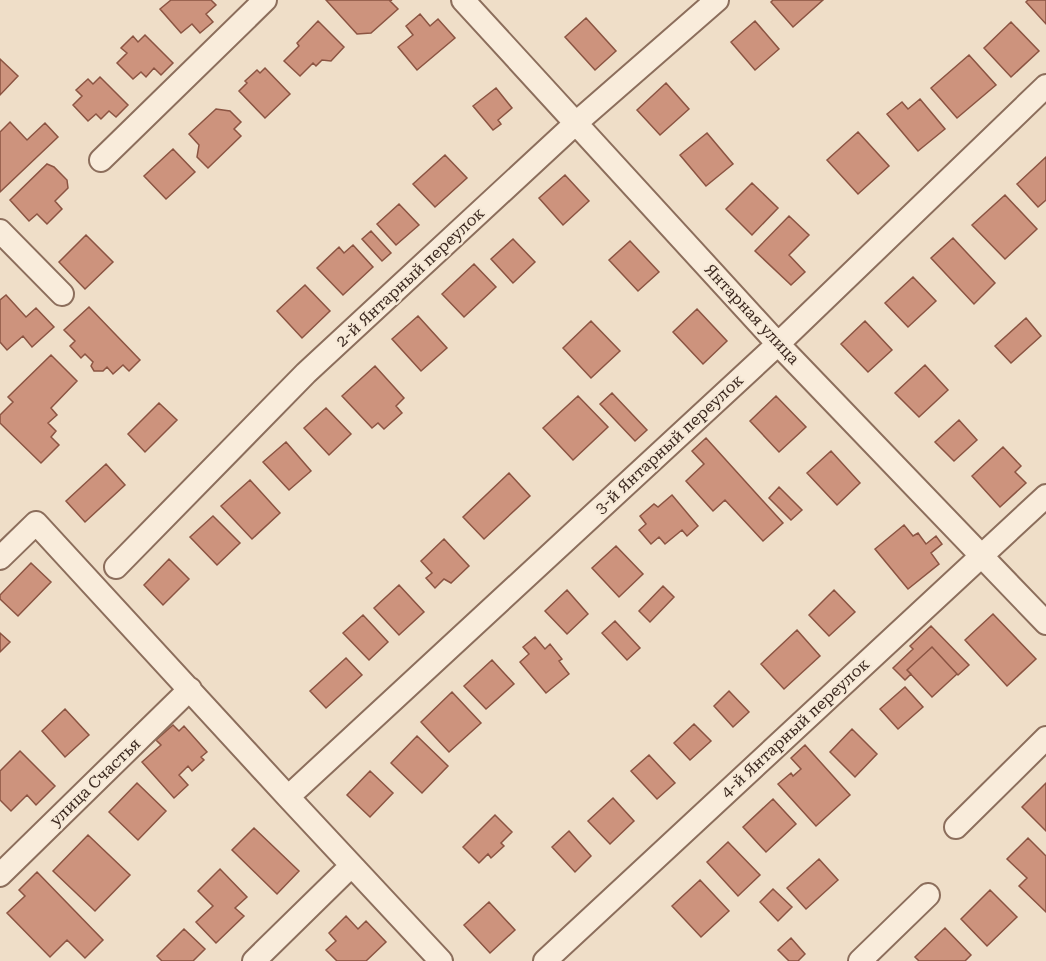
<svg xmlns="http://www.w3.org/2000/svg" width="1046" height="961" viewBox="0 0 1046 961" font-family="'Roboto Serif',serif">
  <style>
    .building { fill: #cd937d; stroke: #8b5442; stroke-width: 1.5 }
    .lines { fill: none; stroke-linecap: round; stroke-linejoin: round }
    .minor-casing { stroke: #8c6e5c; stroke-width: 26 }
    .minor { stroke: #f9ecdb; stroke-width: 22 }
    .labels { text-anchor: middle; dominant-baseline: central; stroke-width: 4.5; stroke-linejoin: round; paint-order: stroke }
    .street-label { font-size: 16px; fill: #3c2920; stroke: #f6e9d7 }
  </style>
  <rect width="100%" height="100%" fill="#efdec8"/>
  <!-- building -->
  <path class="building" d="M 171,0 L 211,0 L 216,5 L 206,14 L 213,22 L 200,33 L 192,24 L 181,33 L 160,9 Z
    M 326,0 L 392,0 L 390,1 L 398,9 L 371,33 L 357,34 Z
    M 773,0 L 823,0 L 793,27 L 771,2 Z
    M 1028,0 L 1046,0 L 1046,24 L 1026,2 Z
    M 420,14 L 430,26 L 438,19 L 455,38 L 417,70 L 398,47 L 413,35 L 406,26 Z
    M 586,18 L 616,51 L 595,70 L 565,37 Z
    M 318,21 L 344,47 L 331,61 L 322,60 L 316,66 L 313,63 L 300,76 L 284,61 L 299,46 L 297,43 Z
    M 755,21 L 779,49 L 755,70 L 731,42 Z
    M 1011,22 L 1039,51 L 1011,77 L 984,48 Z
    M 145,35 L 173,63 L 161,75 L 154,68 L 146,77 L 141,72 L 133,79 L 117,63 L 127,53 L 121,48 L 133,36 L 138,42 Z
    M 969,55 L 996,85 L 957,118 L 931,88 Z
    M 0,59 L 18,76 L 0,95 Z
    M 265,68 L 290,94 L 265,118 L 239,91 L 247,83 L 245,81 L 257,70 L 260,73 Z
    M 100,77 L 128,105 L 116,117 L 109,111 L 101,119 L 96,114 L 88,121 L 73,105 L 82,96 L 76,90 L 88,79 L 93,84 Z
    M 666,83 L 689,109 L 660,135 L 637,110 Z
    M 496,88 L 512,108 L 498,120 L 501,124 L 493,130 L 473,106 Z
    M 920,99 L 945,129 L 918,151 L 887,114 L 902,102 L 908,109 Z
    M 216,109 L 230,111 L 241,122 L 234,129 L 241,136 L 208,168 L 197,157 L 199,145 L 189,134 Z
    M 10,122 L 27,140 L 45,123 L 58,137 L 0,192 L 0,132 Z
    M 858,132 L 889,166 L 858,194 L 827,160 Z
    M 707,133 L 733,164 L 706,186 L 680,155 Z
    M 173,149 L 195,172 L 166,199 L 144,176 Z
    M 445,155 L 467,178 L 435,207 L 413,184 Z
    M 1046,157 L 1046,200 L 1038,207 L 1017,184 Z
    M 47,164 L 54,167 L 67,180 L 68,188 L 55,201 L 62,209 L 47,224 L 37,214 L 29,221 L 10,200 Z
    M 565,175 L 589,201 L 563,225 L 539,198 Z
    M 752,183 L 778,208 L 752,235 L 726,209 Z
    M 1005,195 L 1037,229 L 1005,259 L 972,225 Z
    M 399,204 L 419,225 L 396,245 L 377,224 Z
    M 789,216 L 809,235 L 789,255 L 805,272 L 791,285 L 755,251 Z
    M 371,231 L 391,253 L 382,261 L 362,239 Z
    M 86,235 L 113,262 L 85,289 L 59,262 Z
    M 953,238 L 995,283 L 974,304 L 931,258 Z
    M 513,239 L 535,262 L 513,283 L 491,259 Z
    M 630,241 L 659,272 L 638,291 L 609,260 Z
    M 353,245 L 373,267 L 343,295 L 317,268 L 339,247 L 344,253 Z
    M 474,264 L 496,287 L 464,317 L 442,294 Z
    M 913,277 L 936,301 L 908,327 L 885,303 Z
    M 305,285 L 330,311 L 302,338 L 277,311 Z
    M 6,295 L 26,317 L 36,308 L 54,327 L 32,347 L 23,336 L 7,350 L 0,342 L 0,300 Z
    M 89,307 L 140,360 L 129,371 L 123,365 L 113,374 L 107,367 L 103,371 L 94,371 L 91,366 L 93,362 L 85,354 L 81,358 L 70,346 L 75,341 L 64,330 Z
    M 697,309 L 727,341 L 703,364 L 673,332 Z
    M 418,316 L 447,348 L 421,371 L 392,339 Z
    M 1026,318 L 1041,336 L 1011,363 L 995,346 Z
    M 591,321 L 620,351 L 591,378 L 563,348 Z
    M 865,321 L 892,350 L 868,372 L 841,344 Z
    M 51,355 L 77,381 L 51,408 L 57,415 L 48,423 L 56,431 L 51,437 L 59,445 L 41,463 L 0,423 L 0,415 L 13,402 L 8,397 Z
    M 925,365 L 948,390 L 919,417 L 895,393 Z
    M 375,366 L 404,398 L 396,406 L 402,413 L 384,429 L 378,423 L 372,428 L 342,396 Z
    M 612,393 L 647,430 L 635,441 L 600,404 Z
    M 578,396 L 608,427 L 573,460 L 543,428 Z
    M 776,396 L 806,427 L 779,452 L 750,421 Z
    M 159,403 L 177,420 L 145,452 L 128,434 Z
    M 326,408 L 351,434 L 329,455 L 304,428 Z
    M 959,420 L 977,440 L 954,461 L 935,442 Z
    M 706,438 L 783,523 L 763,541 L 725,500 L 713,511 L 686,481 L 704,464 L 692,451 Z
    M 286,442 L 311,471 L 289,490 L 263,462 Z
    M 1003,447 L 1021,466 L 1015,472 L 1026,483 L 1000,507 L 972,476 Z
    M 831,451 L 860,483 L 837,505 L 807,473 Z
    M 106,464 L 125,485 L 85,522 L 66,501 Z
    M 509,473 L 530,496 L 484,539 L 463,517 Z
    M 250,480 L 280,513 L 252,539 L 221,506 Z
    M 779,487 L 802,510 L 791,520 L 769,498 Z
    M 672,495 L 698,526 L 687,536 L 682,530 L 665,544 L 659,537 L 651,544 L 639,530 L 646,524 L 640,516 L 654,504 L 658,507 Z
    M 213,516 L 240,543 L 217,565 L 190,537 Z
    M 904,525 L 913,536 L 918,533 L 926,544 L 936,536 L 942,544 L 931,553 L 939,564 L 908,589 L 875,549 Z
    M 444,539 L 469,566 L 451,583 L 444,579 L 435,588 L 426,578 L 432,573 L 421,561 Z
    M 616,546 L 643,574 L 619,597 L 592,568 Z
    M 169,559 L 189,579 L 163,605 L 144,585 Z
    M 31,563 L 51,582 L 18,616 L 0,599 L 0,595 Z
    M 399,585 L 424,612 L 399,635 L 374,608 Z
    M 663,586 L 674,597 L 650,622 L 639,611 Z
    M 567,590 L 588,614 L 567,634 L 545,611 Z
    M 834,590 L 855,612 L 829,636 L 809,615 Z
    M 993,614 L 1036,659 L 1007,686 L 965,640 Z
    M 363,615 L 388,642 L 369,660 L 343,633 Z
    M 615,621 L 640,648 L 627,660 L 602,633 Z
    M 931,626 L 969,665 L 958,675 L 932,647 L 907,670 L 911,674 L 905,680 L 893,668 L 913,649 L 910,646 Z
    M 797,630 L 820,656 L 784,689 L 761,664 Z
    M 0,633 L 10,642 L 0,652 Z
    M 535,637 L 545,649 L 550,644 L 562,659 L 559,661 L 569,674 L 546,693 L 520,662 L 529,654 L 523,647 Z
    M 932,647 L 957,674 L 932,697 L 907,670 Z
    M 346,658 L 362,675 L 326,708 L 310,691 Z
    M 492,660 L 514,684 L 486,709 L 464,686 Z
    M 905,687 L 923,707 L 898,729 L 880,709 Z
    M 729,691 L 749,712 L 733,727 L 714,706 Z
    M 452,692 L 481,723 L 449,752 L 421,722 Z
    M 65,709 L 89,735 L 65,757 L 42,731 Z
    M 694,724 L 711,741 L 690,760 L 674,743 Z
    M 173,725 L 179,731 L 184,726 L 207,752 L 201,757 L 204,760 L 192,771 L 188,766 L 179,775 L 188,785 L 174,798 L 142,762 L 161,745 L 156,740 Z
    M 852,729 L 877,754 L 855,777 L 830,752 Z
    M 417,736 L 448,766 L 422,793 L 391,763 Z
    M 805,745 L 850,795 L 816,826 L 778,784 L 791,773 L 793,776 L 801,769 L 791,758 Z
    M 20,751 L 55,786 L 36,805 L 27,795 L 11,811 L 0,800 L 0,771 Z
    M 649,755 L 675,783 L 657,799 L 631,771 Z
    M 370,771 L 393,793 L 370,817 L 347,795 Z
    M 137,783 L 166,811 L 138,840 L 109,812 Z
    M 1046,783 L 1046,831 L 1022,807 Z
    M 613,798 L 634,821 L 610,844 L 588,821 Z
    M 773,799 L 796,824 L 766,852 L 743,827 Z
    M 495,815 L 512,832 L 501,843 L 504,846 L 491,858 L 488,854 L 479,863 L 463,847 Z
    M 254,828 L 299,871 L 277,894 L 232,850 Z
    M 569,831 L 591,856 L 575,872 L 552,847 Z
    M 88,835 L 130,875 L 95,911 L 53,871 Z
    M 1028,838 L 1046,856 L 1046,912 L 1019,886 L 1027,878 L 1007,859 Z
    M 728,842 L 760,875 L 738,896 L 707,862 Z
    M 819,859 L 838,880 L 806,909 L 787,888 Z
    M 220,869 L 247,897 L 235,908 L 244,916 L 216,943 L 196,922 L 213,906 L 198,891 Z
    M 37,872 L 103,940 L 85,958 L 67,940 L 50,957 L 7,913 L 25,896 L 19,890 Z
    M 700,880 L 729,911 L 701,937 L 672,906 Z
    M 773,889 L 792,907 L 778,921 L 760,902 Z
    M 990,890 L 1017,917 L 987,946 L 961,919 Z
    M 489,902 L 515,930 L 490,953 L 464,925 Z
    M 346,916 L 358,929 L 366,921 L 386,942 L 366,961 L 337,961 L 326,950 L 336,941 L 329,933 Z
    M 945,928 L 971,955 L 965,961 L 919,961 L 915,957 Z
    M 184,929 L 205,949 L 193,961 L 162,961 L 157,956 Z
    M 791,938 L 805,954 L 798,961 L 789,961 L 778,950 Z"/>
  <g class="lines">
    <!-- minor casing -->
    <g class="minor-casing">
      <path id="minor" d="M 463,0 L 778,344 L 1046,623
        M 101,160 L 265,0
        M 0,231 L 62,294
        M 0,558 L 36,523 L 288,797 L 441,961
        M 116,567 L 306,373 L 576,123 L 717,0
        M 288,797 L 778,344 L 1046,86
        M 956,827 L 1046,738
        M 0,875 L 190,689
        M 254,961 L 351,866
        M 545,961 L 1046,496
        M 860,961 L 928,895"/>
    </g>
    <!-- minor -->
    <use href="#minor" class="minor"/>
  </g>
  <g class="labels">
    <!-- street labels -->
    <g class="street-label">
      <text transform="translate(410 277) rotate(-43)">2-й Янтарный переулок</text>
      <text transform="translate(752 314) rotate(47)">Янтарная улица</text>
      <text transform="translate(669 444) rotate(-43)">3-й Янтарный переулок</text>
      <text transform="translate(795 728) rotate(-43)">4-й Янтарный переулок</text>
      <text transform="translate(95 782) rotate(-44)">улица Счастья</text>
    </g>
  </g>
</svg>
